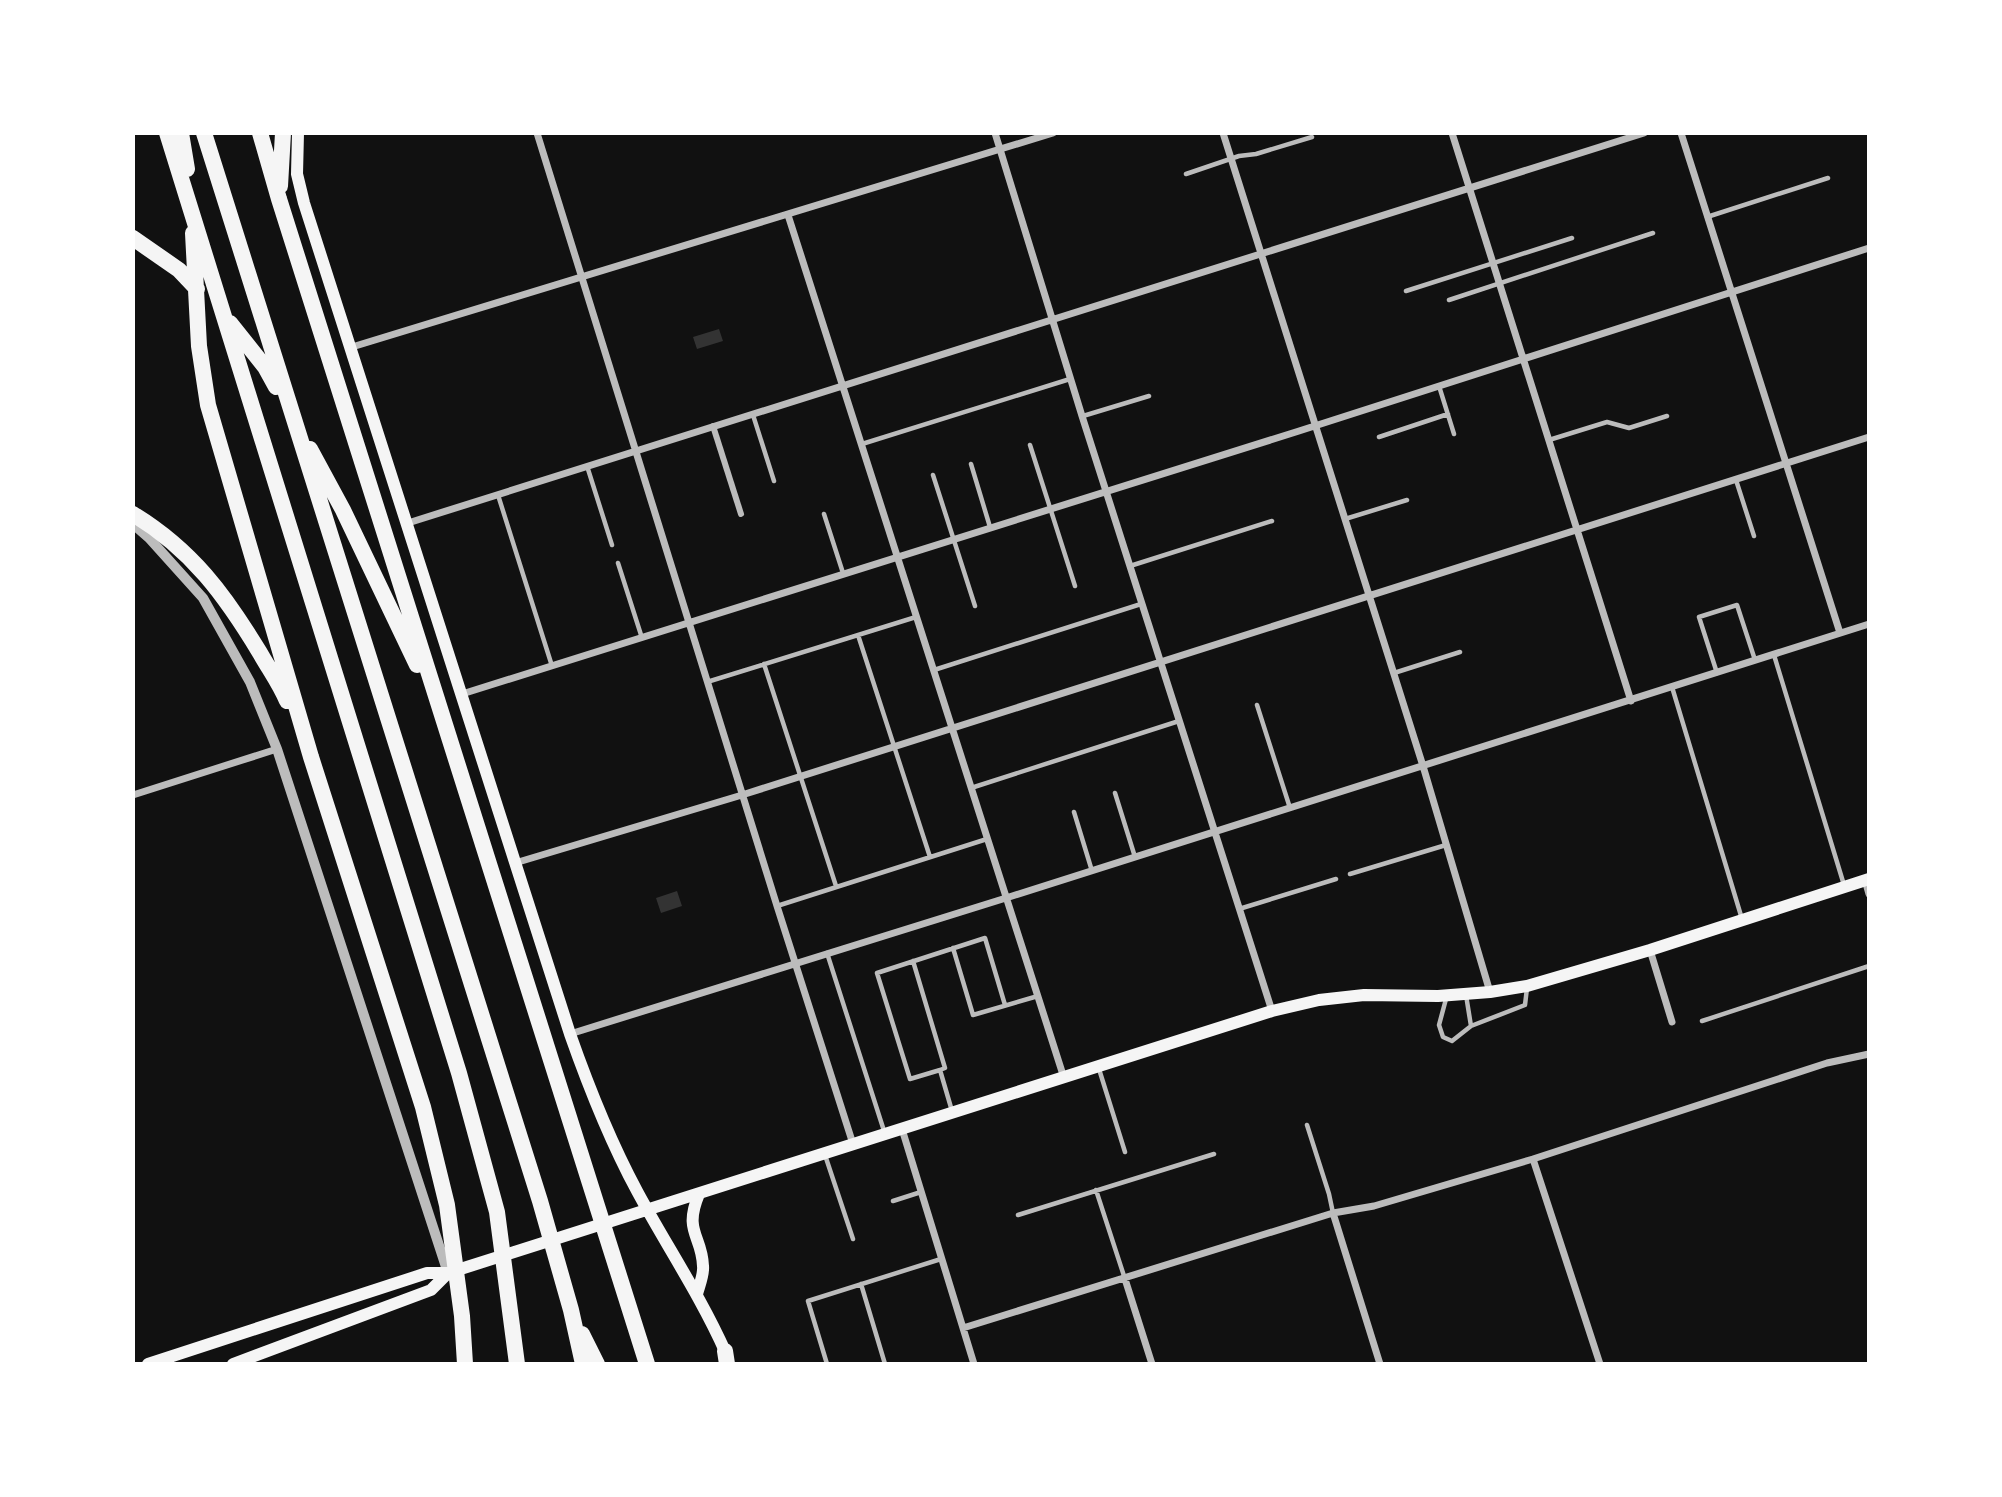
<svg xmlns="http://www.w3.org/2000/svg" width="2002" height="1497" viewBox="0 0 2002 1497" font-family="'IBM Plex Serif',serif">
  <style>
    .water { fill: #333 }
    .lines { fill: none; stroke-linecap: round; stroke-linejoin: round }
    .service { stroke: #bcbcbc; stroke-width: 4.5 }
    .pedestrian { stroke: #bcbcbc; stroke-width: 6 }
    .minor { stroke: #bcbcbc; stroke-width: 7 }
    .tertiary { stroke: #bcbcbc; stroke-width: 10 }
    .secondary { stroke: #f5f5f5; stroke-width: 12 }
    .motorway { stroke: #f5f5f5; stroke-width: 16 }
  </style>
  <rect width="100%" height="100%" fill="#111"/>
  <!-- water -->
  <path class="water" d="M 719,329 L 723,341 L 697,349 L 693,337 Z
    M 677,891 L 682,906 L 661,913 L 656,898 Z"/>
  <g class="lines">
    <!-- service -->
    <path class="service" d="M 1186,174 L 1239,156 L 1256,154 L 1312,137
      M 1707,217 L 1828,178
      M 1406,291 L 1572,238
      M 1449,300 L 1653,233
      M 1439,386 L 1454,434
      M 753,415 L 774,481
      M 1083,416 L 1149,396
      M 1379,437 L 1448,414
      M 1549,440 L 1607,422 L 1629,428 L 1667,416
      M 862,444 L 1070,379
      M 1030,445 L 1075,586
      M 971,464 L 990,527
      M 587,466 L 612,545
      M 933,475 L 975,606
      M 1736,480 L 1754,536
      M 498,495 L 552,666
      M 824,514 L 843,573
      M 1345,519 L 1407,500
      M 618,563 L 642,638
      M 1130,566 L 1272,521
      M 858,635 L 930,857
      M 1774,655 L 1844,885
      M 764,664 L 836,886
      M 934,670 L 1141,604
      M 1394,673 L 1460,652
      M 1717,673 L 1699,617 L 1737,605 L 1755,660
      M 707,682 L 916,617
      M 1672,687 L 1742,919
      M 1257,705 L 1290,808
      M 971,788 L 1179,721
      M 1115,793 L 1135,857
      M 1074,812 L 1092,871
      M 1350,874 L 1446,845
      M 777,906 L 987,839
      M 1239,909 L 1336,879
      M 953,948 L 973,1015 L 1038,996
      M 827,953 L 885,1134
      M 913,961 L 945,1068 L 940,1070 L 952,1111
      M 1466,995 L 1471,1026
      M 1446,999 L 1439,1025 L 1443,1037 L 1452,1041 L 1471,1026 L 1525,1005 L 1527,988
      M 1702,1021 L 1869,966
      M 1099,1069 L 1125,1152
      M 940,1070 L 910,1079 L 877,973 L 985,938 L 1005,1005
      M 1307,1125 L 1329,1194 L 1333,1213
      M 825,1155 L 853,1239
      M 1096,1190 L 1125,1279
      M 893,1201 L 921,1192
      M 1018,1215 L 1214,1154
      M 861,1284 L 885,1364
      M 827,1364 L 808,1301 L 941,1259"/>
    <!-- pedestrian -->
    <path class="pedestrian" d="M 713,426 L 741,514"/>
    <!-- minor -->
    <path class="minor" d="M 537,133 L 777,906 L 853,1144
      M 995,133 L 1082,416 L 1272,1011
      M 1223,133 L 1423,766 L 1490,992
      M 1452,133 L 1631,701
      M 1681,133 L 1840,633
      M 788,215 L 1064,1078
      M 352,347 L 1053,133
      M 408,523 L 1644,133
      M 462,694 L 1299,431 L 1869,248
      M 133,795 L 277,749
      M 515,863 L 742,795 L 1869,437
      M 1865,880 L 1869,894
      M 1650,950 L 1672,1022
      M 570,1034 L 1006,898 L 1869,624
      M 902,1129 L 974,1364
      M 1533,1159 L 1600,1364
      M 1333,1213 L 1380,1364
      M 1125,1279 L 1152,1364
      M 963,1328 L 1333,1213 L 1374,1206 L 1533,1159 L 1827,1063 L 1869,1054"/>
    <!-- tertiary -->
    <path class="tertiary" d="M 133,524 L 149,538 L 203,598 L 250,682 L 277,749 L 448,1273"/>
    <!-- secondary -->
    <path class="secondary" d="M 298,133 L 297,174 L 304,203 L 570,1034 C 589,1088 610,1141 637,1191 C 666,1245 700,1295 725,1351
      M 697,1294 C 699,1286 704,1275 703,1266 C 702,1235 683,1232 699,1194
      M 148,1364 L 427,1273 L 448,1273 L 1272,1011 L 1319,1000 L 1364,995 L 1438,996 L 1490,992 L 1527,986 L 1650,950 L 1869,879
      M 233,1364 L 431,1290 L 448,1273"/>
    <!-- motorway -->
    <path class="motorway" d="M 167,133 L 459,1073 L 497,1212 L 517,1364
      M 181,133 L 187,169
      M 204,133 L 540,1201 L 571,1310 L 583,1364
      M 260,133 L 279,199 L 647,1364
      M 280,186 L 283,133
      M 193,233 L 199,346 L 208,405 L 311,757 L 423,1107 L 447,1205 L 462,1316 L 465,1364
      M 133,238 L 179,270 L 197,289
      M 230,323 L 265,367 L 276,387
      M 310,449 L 343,510 L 417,665
      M 133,514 C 192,550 225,595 260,653 C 269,669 280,684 287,701
      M 582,1334 L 597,1364
      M 725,1351 L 727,1364"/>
  </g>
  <!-- border -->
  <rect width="2002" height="1497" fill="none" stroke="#ffffff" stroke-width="270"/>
</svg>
